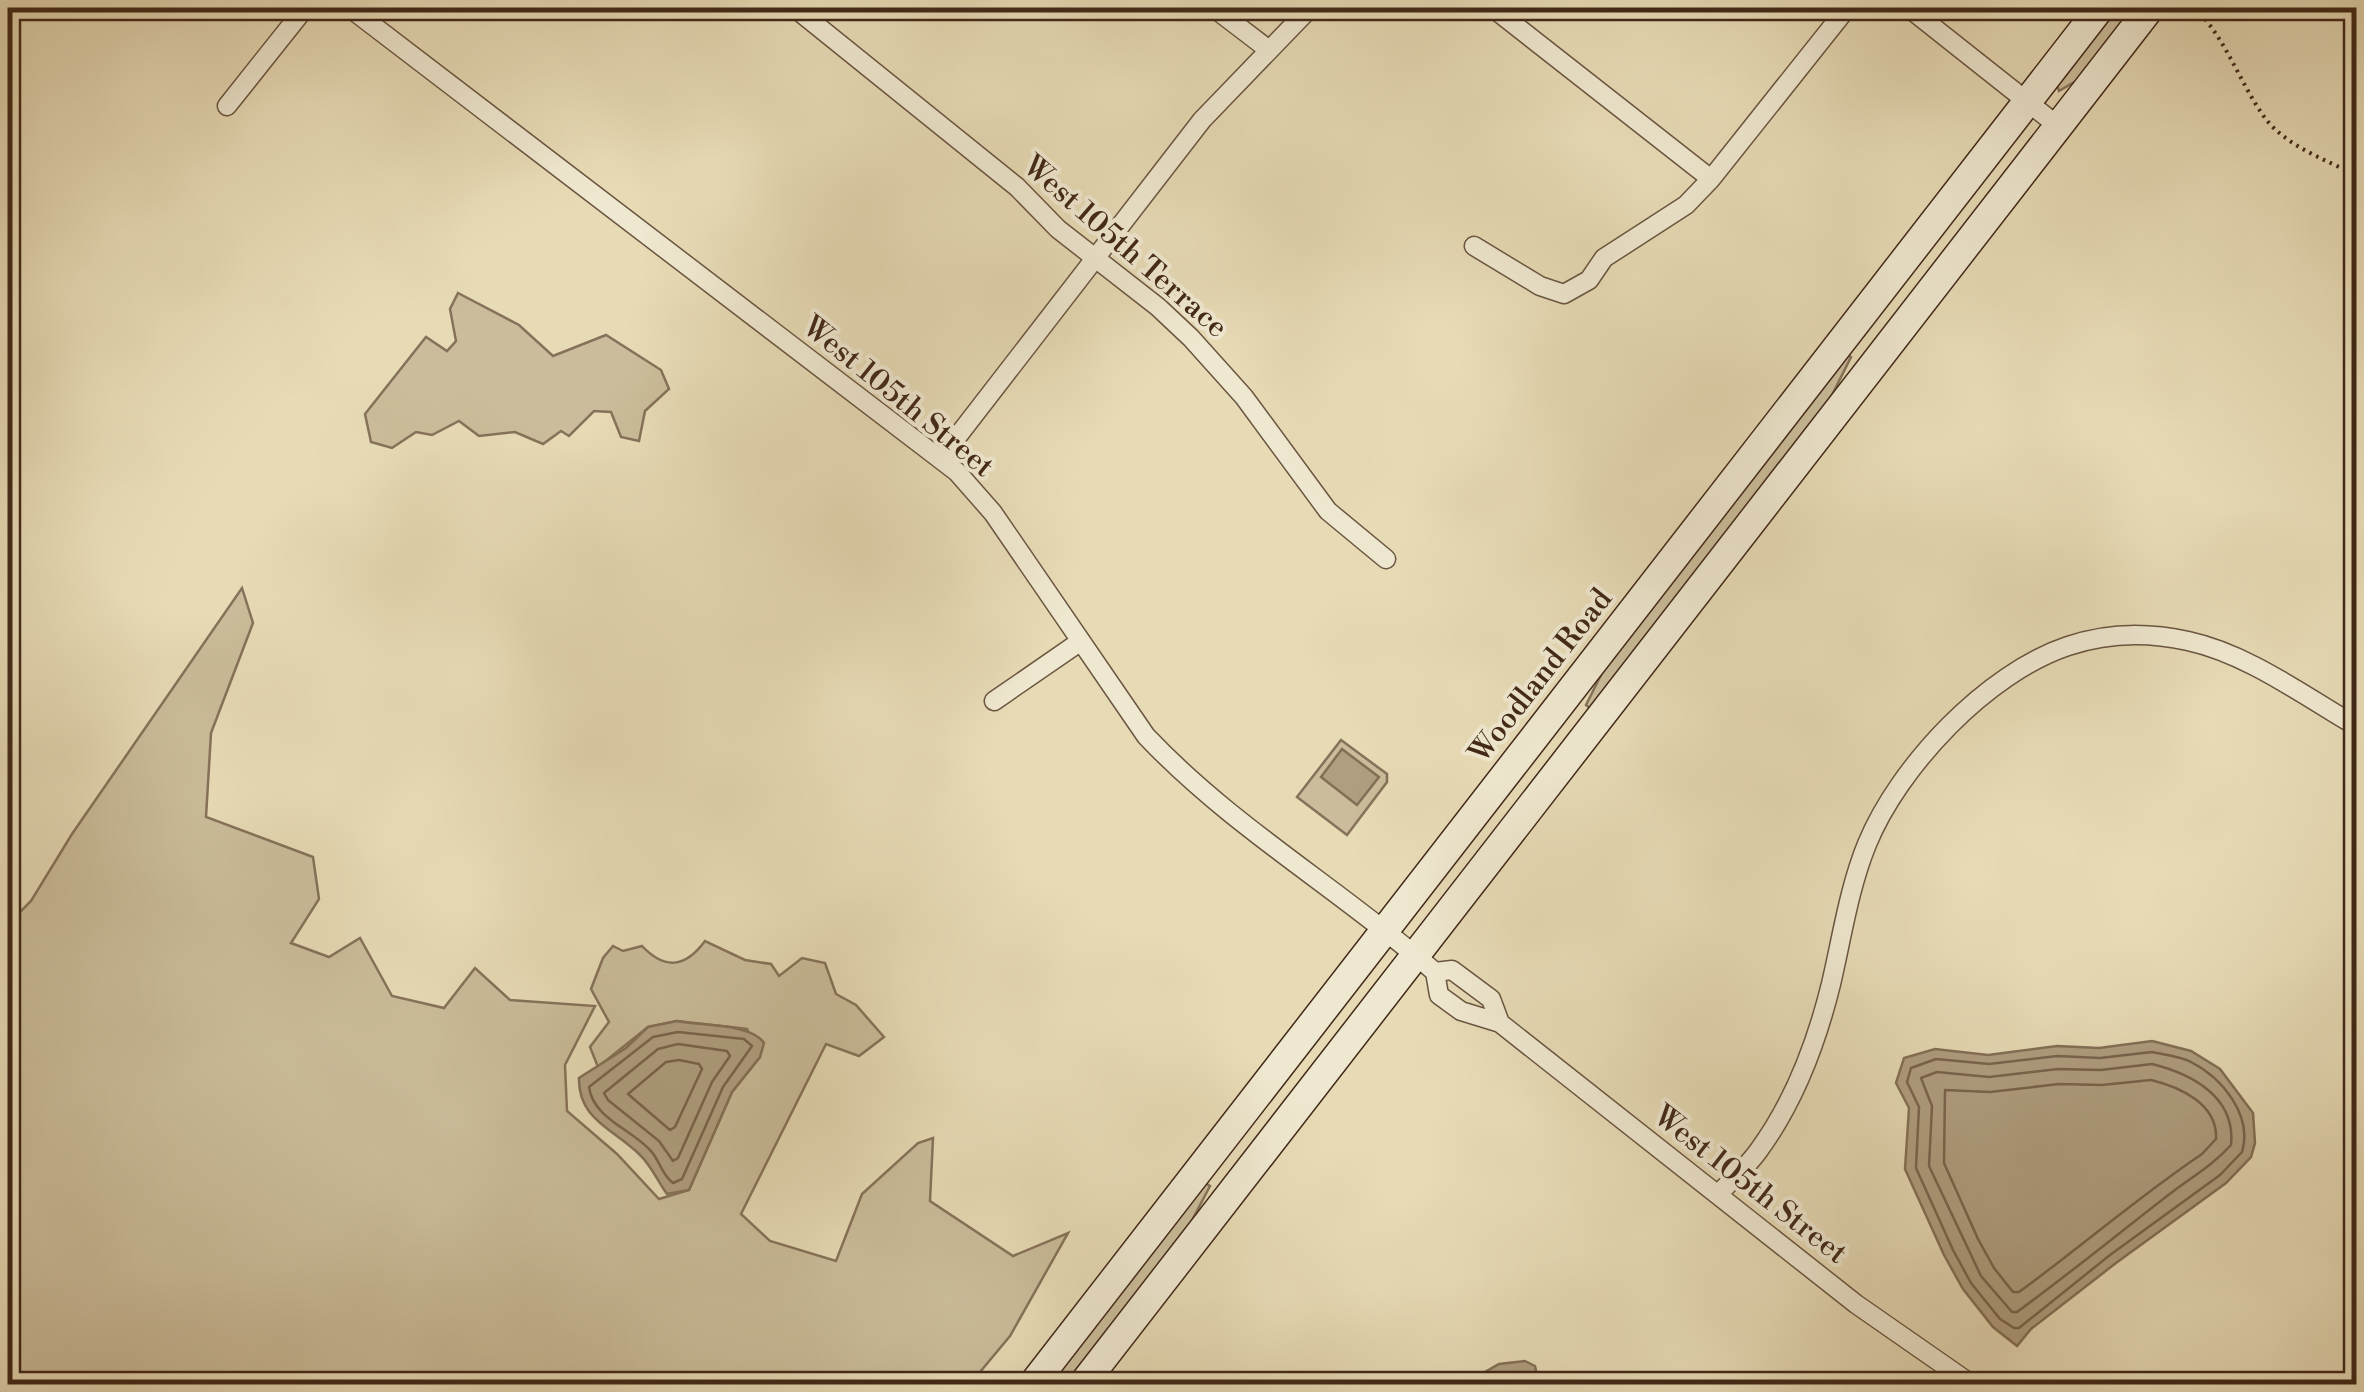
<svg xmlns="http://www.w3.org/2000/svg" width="2364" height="1392" viewBox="0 0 2364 1392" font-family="'Libre Bodoni',serif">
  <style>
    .green { fill: #cbbd9b; stroke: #86725a; stroke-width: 2.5 }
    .water { fill: #af9e80; stroke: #836f56; stroke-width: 2.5 }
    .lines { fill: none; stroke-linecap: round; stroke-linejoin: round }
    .shore { stroke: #78634c; stroke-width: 2.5 }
    .street-casing { stroke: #6a5540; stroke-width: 21 }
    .secondary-casing { stroke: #412818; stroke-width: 31 }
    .path { stroke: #412818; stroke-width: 4; stroke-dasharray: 2.5 5; stroke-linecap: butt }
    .street { stroke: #efe8d0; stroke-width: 18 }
    .secondary { stroke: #efe8d0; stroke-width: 28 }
    .labels { text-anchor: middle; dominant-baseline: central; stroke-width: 8; stroke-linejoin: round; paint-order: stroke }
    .street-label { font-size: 30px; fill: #412818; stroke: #efe8d0 }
  </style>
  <rect width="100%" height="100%" fill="#e7dbb6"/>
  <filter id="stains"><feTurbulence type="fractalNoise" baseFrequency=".002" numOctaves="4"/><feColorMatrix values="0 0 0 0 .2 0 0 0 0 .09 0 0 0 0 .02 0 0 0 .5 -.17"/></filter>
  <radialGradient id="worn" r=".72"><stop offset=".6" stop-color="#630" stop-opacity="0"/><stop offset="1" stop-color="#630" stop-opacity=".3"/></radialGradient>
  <!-- green -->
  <path class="green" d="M 2115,8 L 2135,8 L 2076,81 L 2059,91 L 2056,83 Z
    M 458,293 L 519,325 L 553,356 L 606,335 L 661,370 L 669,389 L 645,411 L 639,441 L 621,437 L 611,412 L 594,411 L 569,436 L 561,431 L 543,444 L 515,432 L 479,436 L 459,421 L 432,435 L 416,432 L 392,448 L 371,442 L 365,414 L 426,337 L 447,351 L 456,341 L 450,309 Z
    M 1847,354 L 1851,357 L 1830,399 L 1593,710 L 1586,705 L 1607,663 Z
    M 242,588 L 253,623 L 211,733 L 206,817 L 313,857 L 319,899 L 291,943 L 329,957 L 360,938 L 392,996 L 444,1008 L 475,968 L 510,1000 L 595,1006 L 565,1065 L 567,1111 L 617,1154 L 659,1199 L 689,1190 L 732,1092 L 760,1057 L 747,1029 L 677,1021 L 648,1027 L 598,1067 L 590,1047 L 609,1022 L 591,989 L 603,958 L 613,946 L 623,951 L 642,946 C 665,970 685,968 705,941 L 745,960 L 771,964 L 779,976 L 802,958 L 825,963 L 836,994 L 856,1005 L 884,1037 L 859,1056 L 826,1044 L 741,1214 L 770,1241 L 836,1261 L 862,1194 L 918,1143 L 933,1138 L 930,1201 L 1013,1256 L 1068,1233 L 1010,1336 L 970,1384 L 15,1384 L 8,1380 L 8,924 L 31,901 L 72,834 Z
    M 1341,740 L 1387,774 L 1387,782 L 1347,835 L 1297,797 Z
    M 1205,1183 L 1210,1186 L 1188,1228 L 1067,1384 L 1056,1384 L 1059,1371 Z"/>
  <!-- water -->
  <path class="water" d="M 1342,749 L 1379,777 L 1357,805 L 1321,777 Z
    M 677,1021 C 701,1026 751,1023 764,1043 L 760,1057 L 732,1092 L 689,1190 L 667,1194 C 658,1182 651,1165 640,1155 C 614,1129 578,1120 579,1078 L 626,1048 L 648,1027 Z
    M 2152,1041 L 2191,1051 L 2220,1069 L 2253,1113 L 2255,1143 L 2251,1157 L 2226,1183 L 2116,1263 L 2031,1329 L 2017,1346 L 1993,1327 L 1963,1289 L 1944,1255 L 1905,1169 L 1909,1108 L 1896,1083 L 1904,1058 L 1935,1049 L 1988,1055 L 2057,1046 L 2099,1048 Z
    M 1525,1361 L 1535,1366 L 1539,1384 L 1464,1384 L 1499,1364 Z"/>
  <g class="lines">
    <!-- shore -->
    <path class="shore" d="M 678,1032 L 744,1039 L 752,1046 L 723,1087 L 682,1179 L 673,1183 C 661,1174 660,1160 650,1150 C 631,1129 593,1118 589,1087 L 653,1037 Z
      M 678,1044 L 727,1051 L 730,1056 L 712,1082 L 678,1158 L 673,1161 L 659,1141 L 608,1100 L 604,1093 L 658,1049 Z
      M 2152,1052 C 2165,1055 2179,1056 2191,1062 C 2222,1078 2253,1115 2242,1152 L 2220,1175 L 2110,1255 L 2019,1328 L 2014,1328 L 2000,1319 L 1971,1283 L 1953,1250 L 1916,1168 L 1919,1107 L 1907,1082 L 1911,1068 L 1936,1059 L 1989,1064 L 2057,1056 L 2100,1058 Z
      M 679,1060 L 699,1064 L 702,1069 L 675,1127 L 670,1130 L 628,1094 L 666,1062 Z
      M 2152,1064 C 2192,1074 2236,1097 2231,1145 C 2213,1165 2192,1177 2171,1193 C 2119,1233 2069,1274 2017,1312 L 2012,1312 L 1981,1276 L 1929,1166 L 1932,1106 L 1921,1078 L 1937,1072 L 1989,1077 L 2058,1069 L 2101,1070 Z
      M 2151,1080 C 2180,1087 2218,1104 2216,1139 L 2202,1154 C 2138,1197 2081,1247 2019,1292 L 2013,1292 L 1994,1268 L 1978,1239 L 1944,1163 L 1945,1090 L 1990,1092 L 2059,1084 L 2102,1085 Z"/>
    <!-- street casing -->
    <g class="street-casing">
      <path id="street" d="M 350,8 L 957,472 L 993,513 L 1146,736 C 1232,827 1341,890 1435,972 L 1439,995 L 1461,1011 L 1500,1023 L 1856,1304 L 1971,1384
        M 795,8 L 1017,187 L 1058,229 L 1158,307 L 1191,338 L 1244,397 L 1328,511 L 1386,559
        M 1214,8 L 1269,50
        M 1493,8 L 1711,179
        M 1909,8 L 2058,126
        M 227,106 L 305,8
        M 1474,246 L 1540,286 L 1564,294 L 1589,280 L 1604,258 L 1686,205 L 1711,179 L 1847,8
        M 940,459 L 1202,120 L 1310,8
        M 994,701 L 1081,641
        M 1435,972 L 1452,970 L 1491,999 L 1500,1023
        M 1718,1195 C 1731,1180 1748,1166 1759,1150 C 1794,1102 1817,1041 1831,984 C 1842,937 1849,888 1867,844 C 1899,766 1987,673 2068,646 C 2106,633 2148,632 2188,641 C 2248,654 2304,696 2356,726"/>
    </g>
    <!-- secondary casing -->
    <g class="secondary-casing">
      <path id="secondary" d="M 1033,1384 L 2100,8
        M 1083,1384 L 2150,8"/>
    </g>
    <!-- path -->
    <path class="path" d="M 2195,8 C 2227,40 2239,82 2265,118 C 2286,146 2326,160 2356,175"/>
    <!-- street -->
    <use href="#street" class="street"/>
    <!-- secondary -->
    <use href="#secondary" class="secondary"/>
  </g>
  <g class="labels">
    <!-- street labels -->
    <g class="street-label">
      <text transform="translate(1125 247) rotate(41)">West 105th Terrace</text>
      <text transform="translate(898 397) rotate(39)">West 105th Street</text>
      <text transform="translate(1541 676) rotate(-52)">Woodland Road</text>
      <text transform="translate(1750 1185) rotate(38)">West 105th Street</text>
    </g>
  </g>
  <!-- margin -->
  <rect width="2364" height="1392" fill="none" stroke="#e7dbb6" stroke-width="40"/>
  <rect x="10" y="10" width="2344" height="1372" fill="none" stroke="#412818" stroke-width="5"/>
  <rect x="20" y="20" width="2324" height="1352" fill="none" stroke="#412818" stroke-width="2.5"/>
  <rect width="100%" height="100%" filter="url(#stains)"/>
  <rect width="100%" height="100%" fill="url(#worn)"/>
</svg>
